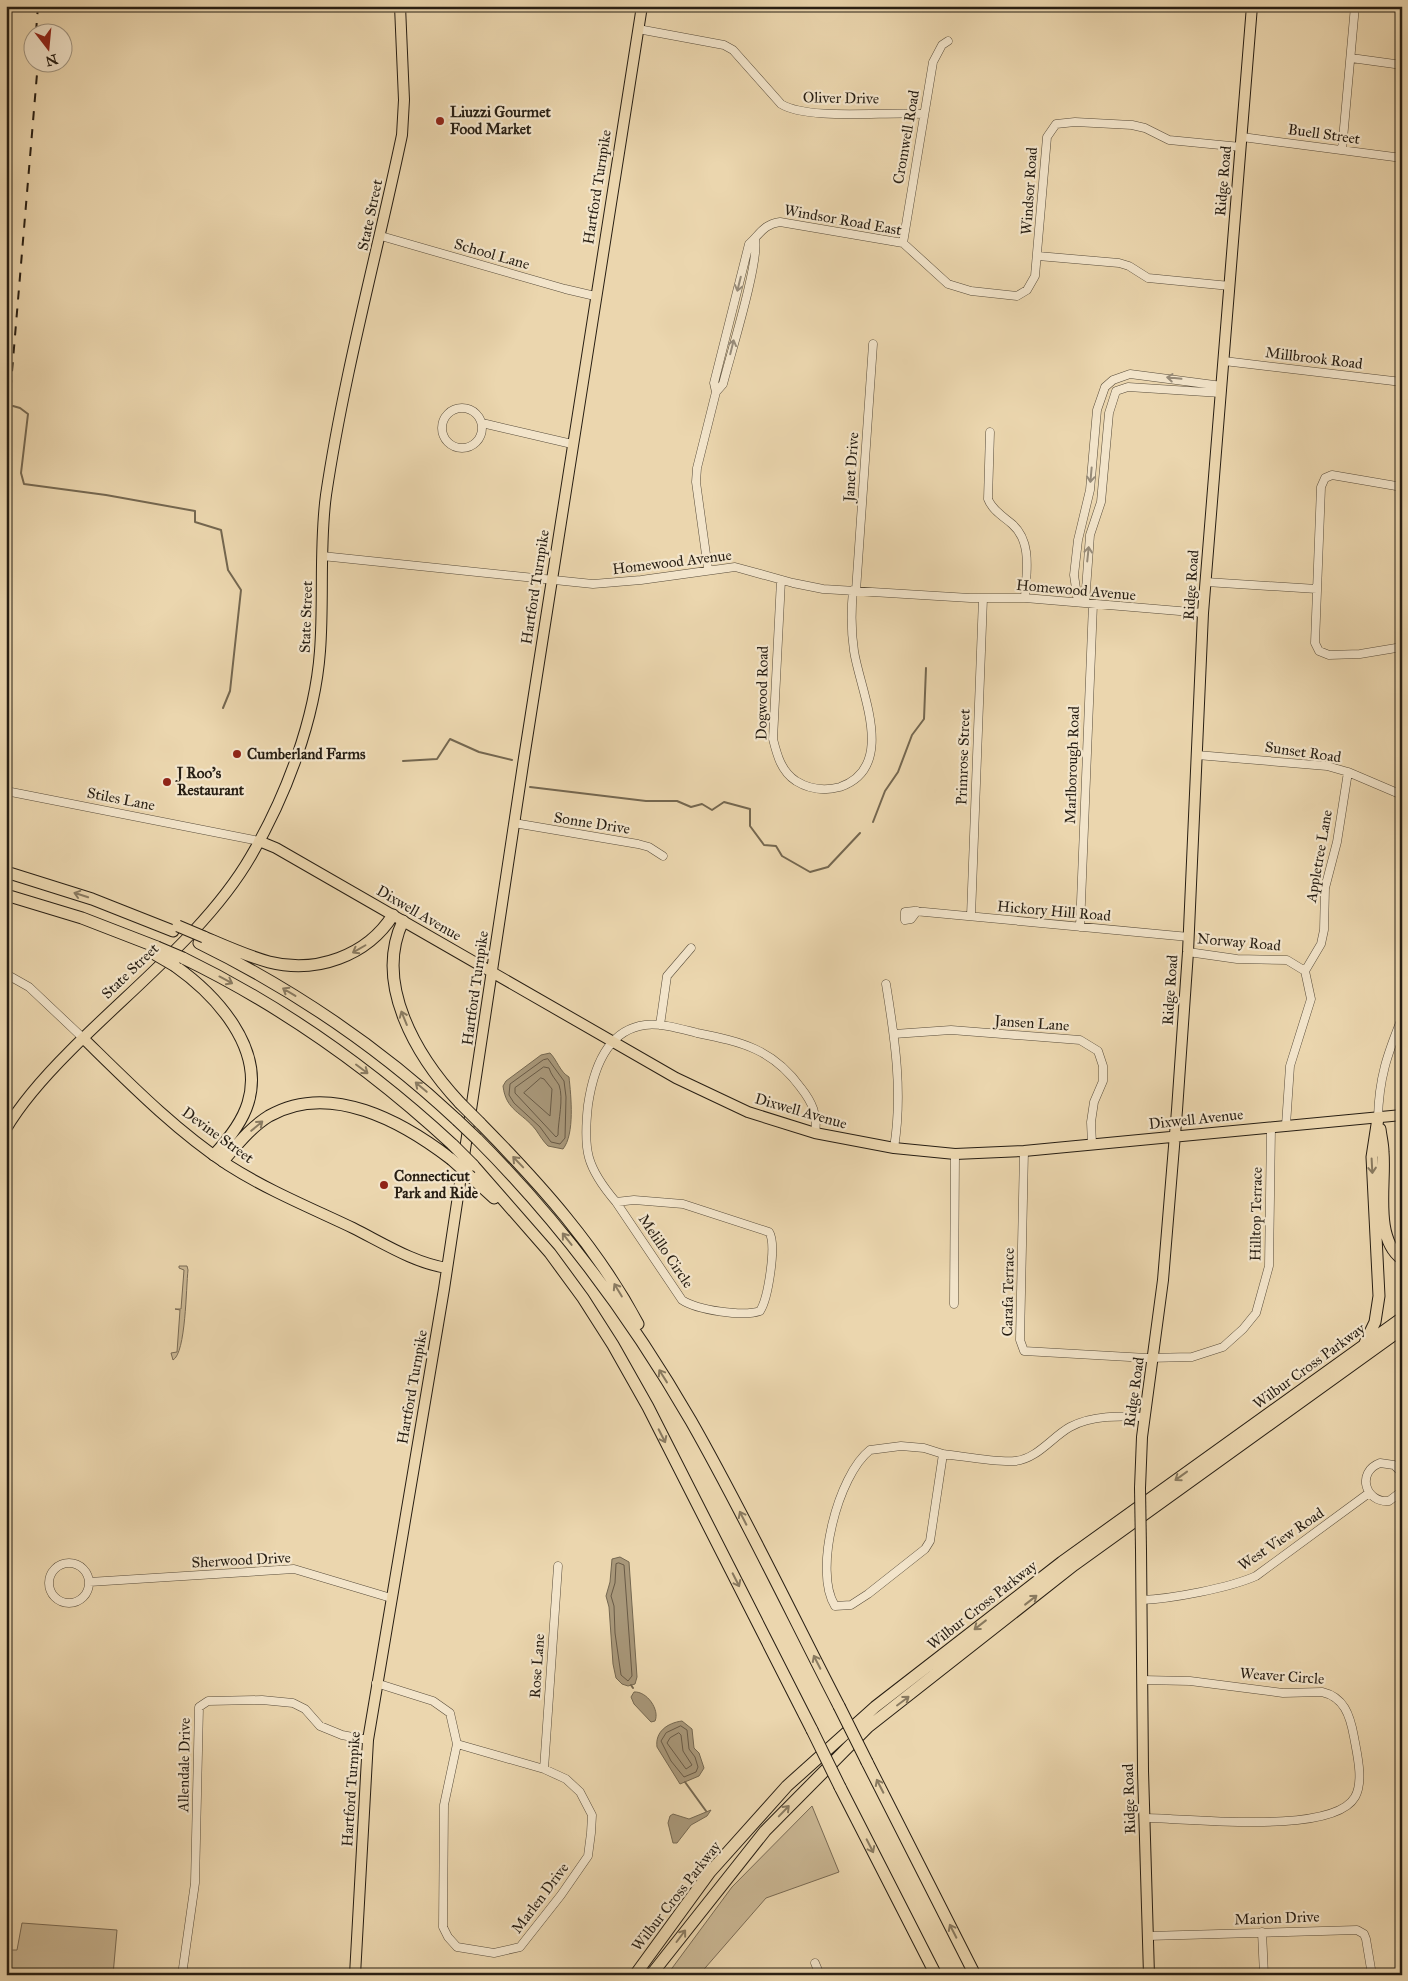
<svg xmlns="http://www.w3.org/2000/svg" width="1408" height="1981" viewBox="0 0 1408 1981" font-family="'IM FELL Great Primer',serif">
  <style>
    .green { fill: #cab794; stroke: #786a54 }
    .water { fill: #a89779; stroke: #746750 }
    .lines { fill: none; stroke-linecap: round; stroke-linejoin: round }
    .shore { stroke: #685a46; stroke-width: 1 }
    .stream { stroke: #746750; stroke-width: 2 }
    .minor-casing { stroke: #584c3a; stroke-width: 9 }
    .major-casing { stroke: #271e13; stroke-width: 12 }
    .highway-casing { stroke: #271e13; stroke-width: 13 }
    .minor { stroke: #f2e4ca; stroke-width: 8 }
    .major { stroke: #ebd6ae; stroke-width: 10 }
    .highway { stroke: #ebd6ae; stroke-width: 11 }
    .rail { stroke: #271e13; stroke-width: 2; stroke-dasharray: 9 9; stroke-linecap: butt }
    .major-bridge-casing { stroke: #271e13; stroke-width: 12; stroke-linecap: butt }
    .highway-bridge-casing { stroke: #271e13; stroke-width: 13; stroke-linecap: butt }
    .major-bridge { stroke: #ebd6ae; stroke-width: 10 }
    .highway-bridge { stroke: #ebd6ae; stroke-width: 11 }
    .oneway { stroke: #978b78 }
    .oneway2 { stroke: #897a60 }
    .poi-dot { fill: #8f2418; stroke: #f2e4ca; stroke-width: 2 }
    .labels { text-anchor: middle; dominant-baseline: central; stroke-width: 4.5; stroke-linejoin: round; paint-order: stroke }
    .street-label { font-size: 15px; fill: #271e13; stroke: #f2e4ca }
    .poi-label { font-size: 15px; font-weight: bold; fill: #271e13; stroke: #f2e4ca; text-anchor: start }
  </style>
  <rect width="100%" height="100%" fill="#ebd6ae"/>
  <filter id="stains"><feTurbulence type="fractalNoise" baseFrequency=".004" numOctaves="4"/><feColorMatrix values="0 0 0 0 .2 0 0 0 0 .09 0 0 0 0 .02 0 0 0 .5 -.17"/></filter>
  <radialGradient id="worn" r=".72"><stop offset=".6" stop-color="#630" stop-opacity="0"/><stop offset="1" stop-color="#630" stop-opacity=".3"/></radialGradient>
  <!-- green -->
  <path class="green" d="M 179,1266 L 187,1266 L 188,1270 C 186,1287 186,1353 173,1360 L 171,1353 L 177,1352 L 180,1310 L 175,1309 L 181,1309 L 184,1270 L 179,1268 Z
    M 812,1806 L 839,1872 L 766,1898 L 699,1975 L 667,1975 L 732,1887 Z
    M 22,1923 L 117,1930 L 113,1975 L 6,1975 L 6,1950 L 17,1950 Z"/>
  <!-- water -->
  <path class="water" d="M 550,1053 C 557,1060 560,1072 569,1077 C 571,1096 575,1134 563,1149 L 548,1146 C 543,1141 540,1136 536,1130 C 522,1112 506,1111 503,1086 L 506,1081 L 541,1055 Z
    M 620,1557 L 629,1562 L 637,1677 L 635,1684 L 628,1686 L 622,1684 L 616,1678 L 613,1664 L 609,1607 L 606,1596 L 610,1582 L 612,1559 Z
    M 634,1692 C 647,1691 660,1710 655,1721 L 651,1722 L 634,1704 L 631,1697 Z
    M 682,1721 L 692,1729 L 694,1748 L 699,1753 L 704,1768 L 699,1776 L 680,1784 L 657,1747 C 655,1732 667,1723 682,1721 Z
    M 711,1810 L 707,1816 L 691,1825 L 677,1843 L 673,1843 L 668,1823 L 670,1816 L 673,1814 L 689,1819 Z"/>
  <g class="lines">
    <!-- shore -->
    <path class="shore" d="M 548,1059 L 564,1081 L 566,1097 L 565,1138 L 560,1144 L 551,1142 L 540,1127 L 514,1103 L 509,1095 L 510,1084 L 543,1060 Z
      M 544,1067 L 549,1068 C 551,1075 556,1080 559,1085 C 564,1099 558,1120 558,1135 L 556,1137 L 515,1093 L 515,1088 Z
      M 541,1078 L 544,1079 L 552,1089 L 550,1116 L 524,1093 Z
      M 619,1563 L 624,1565 L 632,1676 L 628,1681 L 621,1675 L 615,1633 L 614,1606 L 611,1596 L 615,1583 L 616,1564 Z
      M 681,1726 L 687,1730 L 689,1749 L 695,1757 L 698,1767 L 696,1772 L 684,1777 L 671,1761 L 661,1741 L 666,1733 Z
      M 679,1733 L 681,1735 L 683,1751 L 692,1765 L 686,1769 L 667,1743 L 670,1738 Z"/>
    <!-- stream -->
    <path class="stream" d="M 13,406 L 20,408 L 28,414 L 21,473 L 24,484 L 106,495 L 195,511 L 195,522 L 221,530 L 228,570 L 241,590 L 230,691 L 223,708
      M 403,761 L 437,759 L 450,739 L 479,752 L 512,760
      M 530,787 L 646,801 L 677,801 L 691,807 L 702,804 L 712,810 L 724,802 L 750,809 L 750,826 L 764,845 L 776,846 L 782,856 L 810,872 L 828,867 L 860,833
      M 873,822 L 885,791 L 898,772 L 912,735 L 924,719 L 926,668
      M 631,1685 L 633,1688
      M 685,1782 L 706,1811"/>
    <!-- minor casing -->
    <g class="minor-casing">
      <path id="minor" d="M 638,29 L 724,45 L 733,50 L 781,104 C 809,121 887,111 923,114
        M 1351,58 L 1402,65
        M 1242,137 L 1402,158
        M 1342,150 L 1355,6
        M 381,236 L 565,289 L 595,296
        M 903,243 L 933,62 L 942,45 L 948,41
        M 1038,256 L 1119,263 L 1129,266 L 1148,278 L 1230,286
        M 1224,361 L 1402,382
        M 716,392 L 714,383 L 749,244 C 760,234 764,224 780,222 L 903,243 L 948,284 L 971,291 L 1017,296 L 1027,290 L 1035,276 L 1047,137 L 1056,124 L 1075,122 L 1132,125 L 1145,128 L 1169,140 L 1241,147
        M442 428a20 20 0 1 1 40 0a20 20 0 1 1-40 0Z
        M 482,423 L 572,444
        M 990,432 L 988,499 C 992,510 1004,517 1012,524 C 1033,542 1026,574 1025,598
        M 1402,487 L 1332,475 L 1325,478 L 1321,487 L 1315,643 L 1319,651 L 1329,655 L 1360,654 L 1402,647
        M 322,556 L 593,584 L 641,580 L 735,567 L 793,583 L 823,589 L 970,598 L 1025,598 L 1203,613
        M 708,569 L 696,482 L 697,468 L 716,392 L 723,384 C 730,356 760,260 755,239
        M 781,580 L 773,739 C 777,755 781,771 796,781 C 809,789 825,791 840,787 C 898,767 860,691 854,651 C 851,631 851,611 853,590
        M 1206,582 L 1317,589
        M 856,591 L 873,344
        M 1078,602 L 1074,575 L 1078,540 L 1090,490 L 1097,410 L 1105,387 L 1113,380 L 1130,374 L 1222,386
        M 1085,603 L 1090,535 L 1101,502 L 1109,413 L 1116,391 L 1128,387 L 1221,393
        M 1197,755 L 1327,766 L 1348,772 L 1402,795
        M 6,791 L 259,841
        M 514,823 L 638,844 L 649,847 L 663,856
        M 917,911 L 911,919 L 905,920 L 905,912 L 914,911 L 1189,937
        M 971,916 L 983,598
        M 1080,927 L 1093,604
        M 1188,952 L 1237,959 L 1287,960 L 1305,971 L 1311,999 L 1290,1066 L 1286,1125
        M 1305,971 L 1321,944 L 1324,930 L 1325,888 L 1337,842 L 1348,772
        M 6,974 L 29,987 L 83,1038
        M 886,984 C 895,1039 903,1093 894,1148
        M 660,1025 L 667,976 L 691,948
        M 894,1034 L 951,1030 L 1080,1040 L 1098,1051 L 1103,1066 L 1103,1081 L 1094,1102 L 1091,1122 L 1092,1144
        M 1378,1118 C 1379,1078 1387,1055 1402,1018
        M 1024,1151 L 1020,1340 L 1024,1351 L 1147,1358 L 1192,1357 L 1223,1347 L 1243,1329 L 1256,1313 L 1269,1266 L 1271,1127
        M 634,1200 L 683,1204 L 769,1232 C 777,1244 768,1299 760,1311 C 743,1317 697,1310 682,1300 L 616,1202 Z
        M 616,1202 C 586,1167 583,1150 588,1105 C 593,1071 606,1030 645,1025 C 662,1023 681,1029 697,1033 C 742,1042 773,1049 801,1088 C 812,1102 818,1115 815,1133
        M 954,1304 L 955,1154
        M 901,1446 L 924,1448 L 943,1454 L 930,1541 L 925,1549 L 868,1594 L 851,1605 L 835,1606 C 813,1571 838,1475 870,1450 Z
        M 943,1454 C 962,1456 998,1463 1015,1461 C 1037,1459 1052,1437 1070,1427 C 1092,1415 1120,1416 1144,1417
        M 1402,1473 L 1394,1465 L 1380,1463 C 1356,1472 1365,1503 1389,1501 L 1402,1491
        M49 1583a20 20 0 1 1 40 0a20 20 0 1 1-40 0Z
        M 89,1582 L 294,1569 L 391,1598
        M 1141,1600 C 1171,1599 1229,1588 1256,1576 L 1369,1493
        M 1142,1680 L 1190,1681 L 1283,1693 L 1322,1692 C 1344,1697 1350,1715 1354,1737 C 1357,1754 1364,1781 1355,1797 C 1333,1836 1186,1818 1145,1818
        M 376,1683 L 433,1701 L 450,1713 L 457,1744 L 544,1769 L 566,1779 L 580,1792 L 592,1815 L 591,1833 L 588,1856 L 561,1895 L 520,1947 L 494,1953 L 457,1947 L 448,1937 L 443,1927 L 444,1805 L 457,1744
        M 544,1769 L 558,1566
        M 1262,1932 L 1264,1975
        M 1148,1936 L 1357,1930 L 1364,1934 L 1366,1939 L 1372,1975
        M 815,1963 L 820,1975
        M 182,1975 L 195,1883 L 199,1707 L 208,1701 L 262,1700 L 293,1703 L 305,1709 L 320,1726 L 342,1735 L 368,1740"/>
    </g>
    <!-- major casing -->
    <g class="major-casing">
      <path id="major" d="M 259,841 L 276,848 L 676,1078 L 748,1112 L 815,1133 L 894,1148 L 955,1154 L 1024,1151 L 1402,1115
        M 83,1038 C 128,1082 175,1130 228,1165 C 267,1190 311,1208 353,1228 C 383,1243 414,1263 447,1268
        M 6,1129 C 23,1100 46,1075 70,1051 C 129,991 209,929 251,856 C 286,796 315,720 320,651 C 324,599 319,546 326,495 C 344,374 377,254 402,135 L 404,100 L 400,6
        M 1140,1488 L 1142,1437 L 1163,1280 L 1177,1110 L 1188,952 L 1203,613 L 1252,6
        M 1141,1550 L 1143,1771 L 1149,1975
        M 355,1975 L 368,1740 L 444,1289 L 524,758 L 642,6"/>
    </g>
    <!-- highway casing -->
    <g class="highway-casing">
      <path id="highway" d="M 6,872 L 92,899 L 173,931
        M 6,895 L 82,918 L 157,947
        M 403,921 C 373,984 417,1057 460,1103
        M 204,937 C 225,946 247,956 269,962 C 316,974 367,956 393,915
        M 199,943 C 293,989 380,1048 457,1120
        M 183,958 C 282,1006 372,1070 453,1145
        M 175,966 C 216,995 265,1048 248,1103 C 242,1123 228,1140 214,1155
        M 480,1123 C 540,1184 597,1247 638,1324
        M 1380,1129 C 1381,1137 1383,1145 1383,1152 C 1386,1183 1373,1238 1402,1259
        M 477,1139 C 561,1223 632,1319 691,1421 C 744,1514 790,1611 839,1706
        M 223,1161 C 237,1145 251,1127 269,1116 C 330,1081 403,1122 451,1159
        M 473,1165 L 550,1253 L 583,1298 L 613,1345 L 648,1407 L 812,1730
        M 471,1177 L 494,1198
        M 1365,1343 L 1375,1322 L 1379,1296 L 1372,1157 L 1378,1118
        M 867,1762 L 975,1975
        M 840,1787 L 936,1975
        M 635,1975 L 710,1872 L 787,1786 L 875,1707 L 1062,1562 L 1402,1318
        M 651,1975 L 765,1831 L 868,1727 L 1074,1565 L 1402,1329"/>
    </g>
    <!-- minor -->
    <use href="#minor" class="minor"/>
    <!-- major -->
    <use href="#major" class="major"/>
    <!-- highway -->
    <use href="#highway" class="highway"/>
    <!-- rail -->
    <path class="rail" d="M 36,32 L 38,6
      M 6,443 L 38,62"/>
    <!-- major-bridge casing -->
    <g class="major-bridge-casing">
      <path id="major-bridge" d="M 1140,1488 L 1141,1550"/>
    </g>
    <!-- highway-bridge casing -->
    <g class="highway-bridge-casing">
      <path id="highway-bridge" d="M 178,926 L 204,937
        M 157,947 L 183,958
        M 151,952 L 175,966
        M 460,1103 L 480,1123
        M 457,1120 L 477,1139
        M 453,1145 L 473,1165
        M 451,1159 L 471,1177
        M 839,1706 L 867,1762
        M 812,1730 L 840,1787"/>
    </g>
    <!-- major-bridge -->
    <use href="#major-bridge" class="major-bridge"/>
    <!-- highway-bridge -->
    <use href="#highway-bridge" class="highway-bridge"/>
  </g>
  <!-- one-way arrows -->
  <defs><path id="oneway-shaft" d="M-6 0H5M1.5-3L5.5 0L1.5 3" fill="none" stroke-width="1.6" stroke-linecap="round" stroke-linejoin="round" transform="scale(1.25)"/></defs>
  <g class="oneway">
    <use href="#oneway-shaft" transform="translate(739 284) rotate(104)"/>
    <use href="#oneway-shaft" transform="translate(732 347) rotate(-76)"/>
    <use href="#oneway-shaft" transform="translate(1174 378) rotate(-174)"/>
    <use href="#oneway-shaft" transform="translate(1091 475) rotate(95)"/>
    <use href="#oneway-shaft" transform="translate(1088 554) rotate(-84)"/>
  </g>
  <g class="oneway2">
    <use href="#oneway-shaft" transform="translate(81 895) rotate(-162)"/>
    <use href="#oneway-shaft" transform="translate(359 949) rotate(150)"/>
    <use href="#oneway-shaft" transform="translate(226 980) rotate(28)"/>
    <use href="#oneway-shaft" transform="translate(289 992) rotate(-149)"/>
    <use href="#oneway-shaft" transform="translate(404 1018) rotate(-112)"/>
    <use href="#oneway-shaft" transform="translate(362 1069) rotate(37)"/>
    <use href="#oneway-shaft" transform="translate(421 1087) rotate(-140)"/>
    <use href="#oneway-shaft" transform="translate(257 1126) rotate(-40)"/>
    <use href="#oneway-shaft" transform="translate(518 1162) rotate(-134)"/>
    <use href="#oneway-shaft" transform="translate(1372 1166) rotate(87)"/>
    <use href="#oneway-shaft" transform="translate(567 1239) rotate(-128)"/>
    <use href="#oneway-shaft" transform="translate(618 1290) rotate(-121)"/>
    <use href="#oneway-shaft" transform="translate(663 1376) rotate(-122)"/>
    <use href="#oneway-shaft" transform="translate(662 1436) rotate(63)"/>
    <use href="#oneway-shaft" transform="translate(1181 1476) rotate(144)"/>
    <use href="#oneway-shaft" transform="translate(743 1518) rotate(-117)"/>
    <use href="#oneway-shaft" transform="translate(736 1580) rotate(63)"/>
    <use href="#oneway-shaft" transform="translate(1031 1600) rotate(-38)"/>
    <use href="#oneway-shaft" transform="translate(980 1625) rotate(142)"/>
    <use href="#oneway-shaft" transform="translate(817 1662) rotate(-117)"/>
    <use href="#oneway-shaft" transform="translate(903 1701) rotate(-37)"/>
    <use href="#oneway-shaft" transform="translate(880 1786) rotate(-117)"/>
    <use href="#oneway-shaft" transform="translate(784 1811) rotate(-46)"/>
    <use href="#oneway-shaft" transform="translate(870 1846) rotate(63)"/>
    <use href="#oneway-shaft" transform="translate(953 1931) rotate(-117)"/>
    <use href="#oneway-shaft" transform="translate(681 1936) rotate(-53)"/>
  </g>
  <!-- markers -->
  <g class="poi-dot">
    <circle cx="440" cy="121" r="5"/>
    <circle cx="237" cy="754" r="5"/>
    <circle cx="167" cy="782" r="5"/>
    <circle cx="384" cy="1185" r="5"/>
  </g>
  <g class="labels">
    <!-- street labels -->
    <g class="street-label">
      <text transform="translate(841 98) rotate(1)">Oliver Drive</text>
      <text transform="translate(1324 134) rotate(8)">Buell Street</text>
      <text transform="translate(906 137) rotate(-80)">Cromwell Road</text>
      <text transform="translate(1223 181) rotate(-85)">Ridge Road</text>
      <text transform="translate(597 187) rotate(-81)">Hartford Turnpike</text>
      <text transform="translate(1029 191) rotate(-86)">Windsor Road</text>
      <text transform="translate(370 215) rotate(-78)">State Street</text>
      <text transform="translate(843 220) rotate(10)">Windsor Road East</text>
      <text transform="translate(492 254) rotate(16)">School Lane</text>
      <text transform="translate(1314 358) rotate(7)">Millbrook Road</text>
      <text transform="translate(851 467) rotate(-86)">Janet Drive</text>
      <text transform="translate(672 562) rotate(-7)">Homewood Avenue</text>
      <text transform="translate(1191 585) rotate(-86)">Ridge Road</text>
      <text transform="translate(535 587) rotate(-81)">Hartford Turnpike</text>
      <text transform="translate(1076 590) rotate(5)">Homewood Avenue</text>
      <text transform="translate(306 617) rotate(-88)">State Street</text>
      <text transform="translate(762 693) rotate(-89)">Dogwood Road</text>
      <text transform="translate(1303 752) rotate(8)">Sunset Road</text>
      <text transform="translate(963 757) rotate(-88)">Primrose Street</text>
      <text transform="translate(1072 765) rotate(-88)">Marlborough Road</text>
      <text transform="translate(121 799) rotate(11)">Stiles Lane</text>
      <text transform="translate(592 823) rotate(9)">Sonne Drive</text>
      <text transform="translate(1319 856) rotate(-80)">Appletree Lane</text>
      <text transform="translate(1054 911) rotate(5)">Hickory Hill Road</text>
      <text transform="translate(419 913) rotate(30)">Dixwell Avenue</text>
      <text transform="translate(1239 942) rotate(5)">Norway Road</text>
      <text transform="translate(130 971) rotate(-44)">State Street</text>
      <text transform="translate(475 988) rotate(-82)">Hartford Turnpike</text>
      <text transform="translate(1170 990) rotate(-86)">Ridge Road</text>
      <text transform="translate(1032 1023) rotate(4)">Jansen Lane</text>
      <text transform="translate(801 1111) rotate(16)">Dixwell Avenue</text>
      <text transform="translate(1196 1119) rotate(-6)">Dixwell Avenue</text>
      <text transform="translate(218 1135) rotate(36)">Devine Street</text>
      <text transform="translate(1256 1214) rotate(-89)">Hilltop Terrace</text>
      <text transform="translate(666 1251) rotate(56)">Melillo Circle</text>
      <text transform="translate(1008 1292) rotate(-89)">Carafa Terrace</text>
      <text transform="translate(1309 1366) rotate(-36)">Wilbur Cross Parkway</text>
      <text transform="translate(412 1387) rotate(-80)">Hartford Turnpike</text>
      <text transform="translate(1134 1392) rotate(-82)">Ridge Road</text>
      <text transform="translate(1281 1539) rotate(-34)">West View Road</text>
      <text transform="translate(241 1560) rotate(-3)">Sherwood Drive</text>
      <text transform="translate(982 1605) rotate(-38)">Wilbur Cross Parkway</text>
      <text transform="translate(537 1666) rotate(-86)">Rose Lane</text>
      <text transform="translate(1282 1676) rotate(4)">Weaver Circle</text>
      <text transform="translate(184 1765) rotate(-89)">Allendale Drive</text>
      <text transform="translate(351 1789) rotate(-86)">Hartford Turnpike</text>
      <text transform="translate(1129 1799) rotate(-92)">Ridge Road</text>
      <text transform="translate(676 1896) rotate(-52)">Wilbur Cross Parkway</text>
      <text transform="translate(540 1898) rotate(-53)">Marlen Drive</text>
      <text transform="translate(1277 1918) rotate(-2)">Marion Drive</text>
    </g>
    <!-- poi labels -->
    <g class="poi-label">
      <text x="450" y="112">Liuzzi Gourmet<tspan x="450" dy="17">Food Market</tspan></text>
      <text x="247" y="754">Cumberland Farms</text>
      <text x="177" y="773">J Roo's<tspan x="177" dy="17">Restaurant</tspan></text>
      <text x="394" y="1176">Connecticut<tspan x="394" dy="17">Park and Ride</tspan></text>
    </g>
  </g>
  <!-- margin -->
  <rect width="1408" height="1981" fill="none" stroke="#ebd6ae" stroke-width="25"/>
  <rect x="8" y="8" width="1393" height="1966" fill="none" stroke="#271e13" stroke-width="2.5"/>
  <rect x="12" y="12" width="1383" height="1956" fill="none" stroke="#271e13"/>
  <!-- north arrow -->
  <g transform="translate(48 48) rotate(164)"><circle r="24" fill="#f2e4ca" stroke="#a19581"/>
  <path d="M0-4L9 19L0 12L-9 19Z" fill="#8f2418"/>
  <text y="-8" font-size="14" font-weight="bold" text-anchor="middle" fill="#271e13">N</text>
  </g>
  <rect width="100%" height="100%" filter="url(#stains)"/>
  <rect width="100%" height="100%" fill="url(#worn)"/>
</svg>
